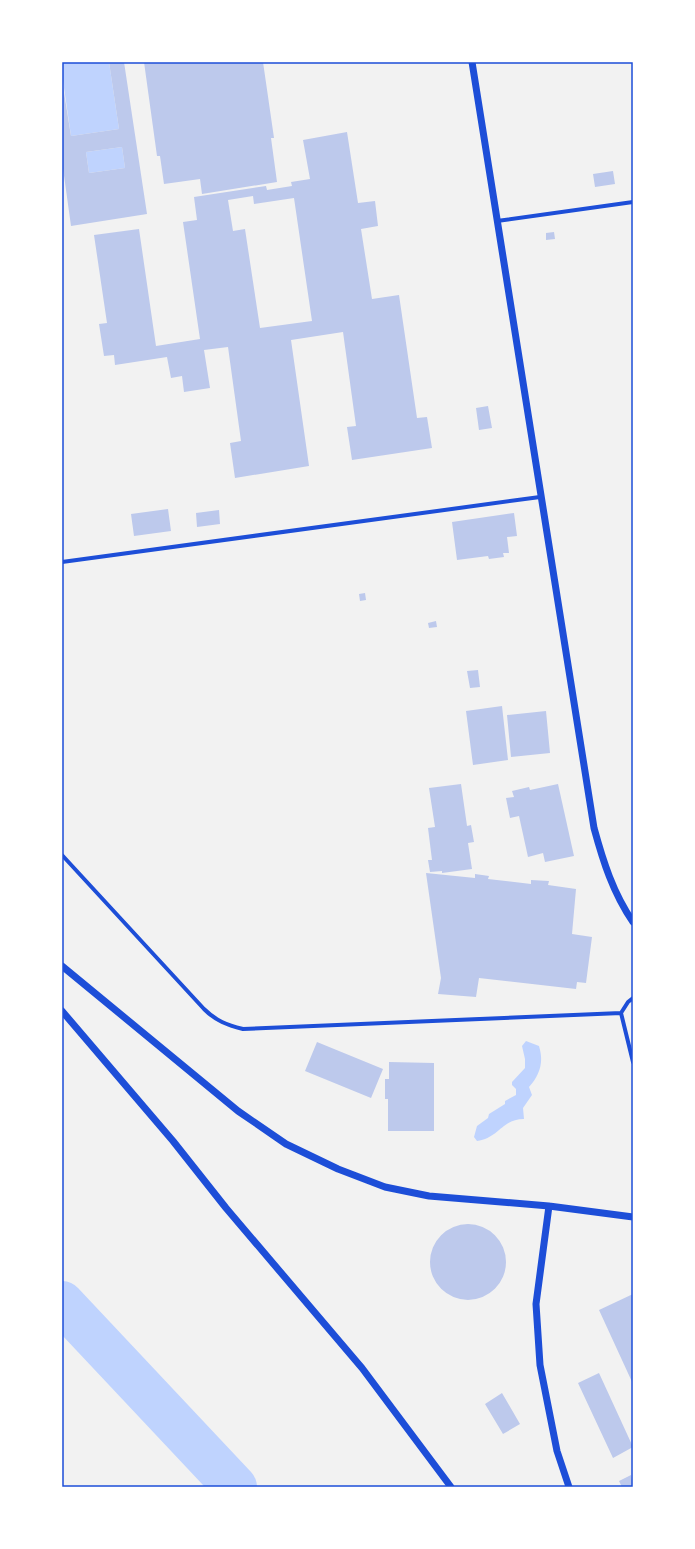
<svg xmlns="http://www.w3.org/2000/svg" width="695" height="1549" viewBox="0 0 695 1549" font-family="Inter,sans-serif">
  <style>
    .water { fill: #bfd3fe }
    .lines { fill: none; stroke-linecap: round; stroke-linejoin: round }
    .river { stroke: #bfd3fe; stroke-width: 44 }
    .building { fill: #bdc9ec; fill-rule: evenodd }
    .minor { stroke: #1d4ed8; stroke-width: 4 }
    .tertiary { stroke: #1d4ed8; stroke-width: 7 }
    .neatline { fill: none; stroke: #1d4ed8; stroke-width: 1.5 }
  </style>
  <rect width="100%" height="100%" fill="#f2f2f2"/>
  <!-- water -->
  <path class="water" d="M 62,62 L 109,62 L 119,129 L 71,136 L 62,74 Z
    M 122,147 L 125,168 L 89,173 L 86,152 Z
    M 526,1041 L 539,1046 C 544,1062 540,1075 529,1087 L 532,1095 L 523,1108 L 524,1119 C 502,1119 499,1138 477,1141 L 474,1137 L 477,1126 L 488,1118 L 489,1114 L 505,1104 L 505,1101 L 516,1095 L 516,1089 L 512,1085 L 512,1082 L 525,1068 L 525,1059 L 522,1046 Z"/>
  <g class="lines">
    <!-- river -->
    <path class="river" d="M 62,1303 L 235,1487"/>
  </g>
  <!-- building -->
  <path class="building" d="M 109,62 L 124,62 L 147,214 L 71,226 L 62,161 L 62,80 L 71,136 L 119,129 ZM 122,147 L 125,168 L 89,173 L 86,152 Z
    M 144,62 L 263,62 L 274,138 L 271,138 L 277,182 L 202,194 L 200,179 L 164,184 L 160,156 L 157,156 Z
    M 347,132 L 358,203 L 375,201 L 378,226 L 361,229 L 372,299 L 399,295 L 417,418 L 427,417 L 432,448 L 352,460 L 347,427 L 356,426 L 343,332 L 291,340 L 309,466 L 235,478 L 230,443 L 241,441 L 228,347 L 204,350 L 210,388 L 184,392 L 182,376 L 171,378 L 167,357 L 115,365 L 114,355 L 104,356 L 99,324 L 107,323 L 94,235 L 139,229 L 156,346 L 200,339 L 183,222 L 197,220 L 194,197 L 266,186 L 267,190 L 292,186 L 291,182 L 310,179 L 303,140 ZM 253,196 L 254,204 L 294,198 L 312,321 L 260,328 L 245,229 L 233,231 L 228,200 Z
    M 613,171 L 615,184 L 595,187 L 593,174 Z
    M 554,232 L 555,239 L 546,240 L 546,233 Z
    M 488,406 L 492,428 L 479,430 L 476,408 Z
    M 168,509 L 171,531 L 134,536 L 131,514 Z
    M 219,510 L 220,524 L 197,527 L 196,513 Z
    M 514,513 L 517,536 L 507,537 L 509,553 L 503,553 L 504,557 L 489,559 L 488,556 L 457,560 L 452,522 Z
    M 365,593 L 366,600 L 360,601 L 359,594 Z
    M 436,621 L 437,627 L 429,628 L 428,623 Z
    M 478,670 L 480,687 L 470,688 L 467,671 Z
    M 502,706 L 508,760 L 473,765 L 466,711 Z
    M 546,711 L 550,753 L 511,757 L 507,715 Z
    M 461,784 L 467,826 L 471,825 L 474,842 L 468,843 L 472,869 L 442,873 L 442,871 L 430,872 L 428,860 L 432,860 L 428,828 L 435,827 L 429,788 Z
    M 558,784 L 574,856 L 545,862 L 543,853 L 528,857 L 519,816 L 510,818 L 506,798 L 514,797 L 512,791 L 529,787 L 530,790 Z
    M 426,873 L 475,878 L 475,874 L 489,876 L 488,879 L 531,884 L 531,880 L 549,881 L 548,885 L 576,889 L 572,934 L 592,937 L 586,983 L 577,982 L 576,989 L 479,978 L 476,997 L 438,994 L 441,978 Z
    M 317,1042 L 383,1069 L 371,1098 L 305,1071 Z
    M 389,1062 L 434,1063 L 434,1131 L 388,1131 L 388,1099 L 385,1099 L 385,1079 L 389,1079 Z
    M430 1262a38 38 0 1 1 76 0a38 38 0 1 1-76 0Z
    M 633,1294 L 633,1384 L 599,1310 Z
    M 599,1373 L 633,1447 L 613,1458 L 578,1383 Z
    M 502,1393 L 520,1424 L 503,1434 L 485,1404 Z
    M 631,1475 L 633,1487 L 622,1487 L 619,1481 Z"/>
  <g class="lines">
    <!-- minor -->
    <path class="minor" d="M 497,221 L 633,202
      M 62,562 L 540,497
      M 62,855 L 204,1009 C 216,1021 227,1025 243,1029 L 621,1013
      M 633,998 L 628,1002 L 621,1013 L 633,1062"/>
    <!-- tertiary -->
    <path class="tertiary" d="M 472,62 L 594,828 C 603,861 613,893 633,922
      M 62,966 L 238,1111 L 286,1144 L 338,1169 L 385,1187 L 429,1196 L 549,1206 L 633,1217
      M 62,1011 L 173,1141 L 226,1208 L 362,1368 L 451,1487
      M 549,1206 L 536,1304 L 540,1365 L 557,1451 L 569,1487"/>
  </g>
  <!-- border -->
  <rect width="695" height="1549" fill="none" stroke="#ffffff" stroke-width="126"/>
  <rect x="63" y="63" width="569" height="1423" class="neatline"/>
</svg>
